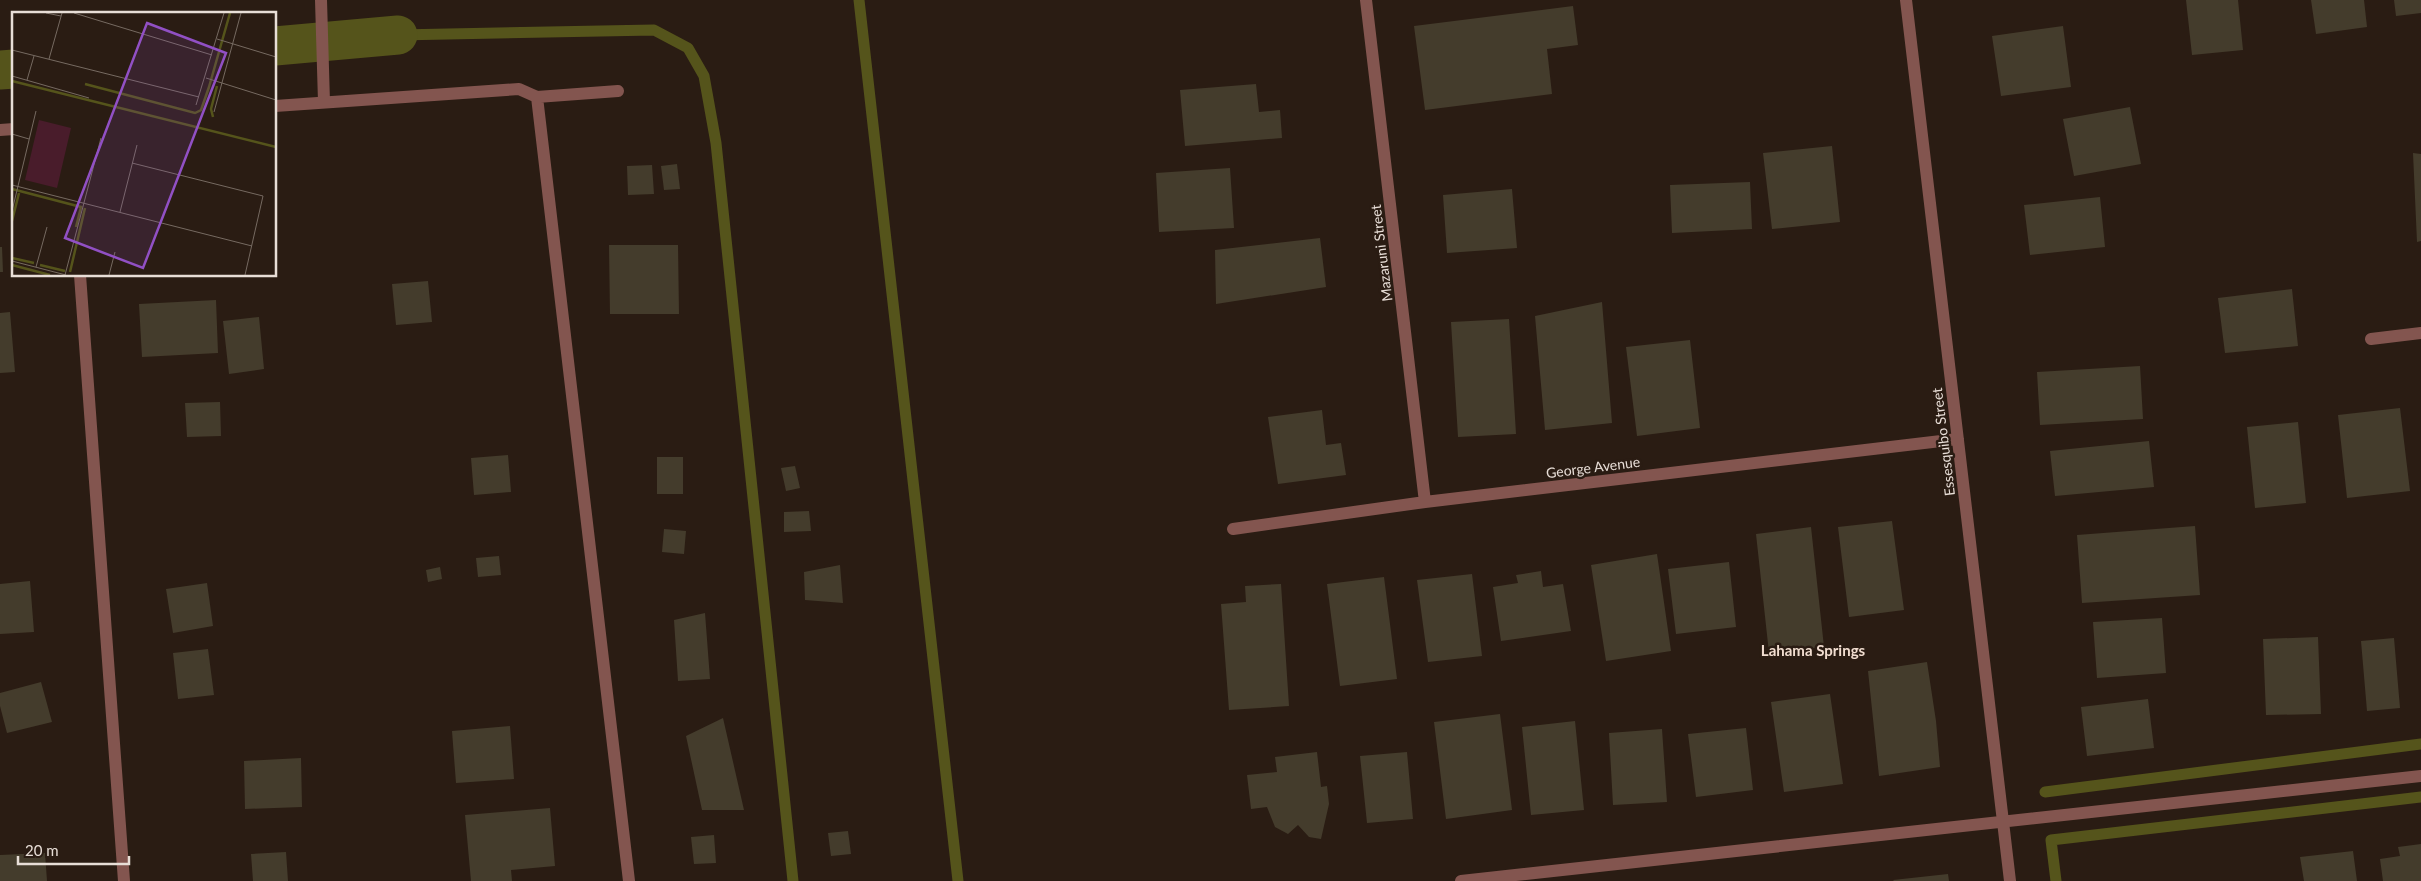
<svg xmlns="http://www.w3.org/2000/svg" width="2421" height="881" viewBox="0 0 2421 881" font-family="Lato,sans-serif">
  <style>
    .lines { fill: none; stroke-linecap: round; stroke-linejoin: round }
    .stream { stroke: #55541b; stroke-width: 11 }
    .canal { stroke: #55541b; stroke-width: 39 }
    .building { fill: #443c2c }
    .minor { stroke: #83554f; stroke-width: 12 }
    .labels { text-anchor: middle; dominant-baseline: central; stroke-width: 5; stroke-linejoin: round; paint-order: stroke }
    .street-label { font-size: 14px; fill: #e8ded7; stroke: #2a1c13 }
    .neighbourhood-label { font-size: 15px; font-weight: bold; fill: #f1ddd0; stroke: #2a1c13 }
    .inset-river { fill: none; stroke: #55541b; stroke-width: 2.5 }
    .inset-road { fill: none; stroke: #766a61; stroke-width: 1 }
    .view { fill: #9150c4; fill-opacity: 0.15; stroke: #9150c4; stroke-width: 2.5 }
    .inset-edge { fill: none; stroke: #e8ded7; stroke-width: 2.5 }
  </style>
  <rect width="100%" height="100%" fill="#2a1c13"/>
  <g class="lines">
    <!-- stream -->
    <path class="stream" d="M 859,0 L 958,881
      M 398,35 L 654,30 L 688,48 L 704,76 L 716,143 L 793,881
      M 2045,792 L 2421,744
      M 2056,881 L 2051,840 L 2421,797"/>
    <!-- canal -->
    <path class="canal" d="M 275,46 L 398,35
      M 0,70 L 14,69"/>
  </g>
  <!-- building -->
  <path class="building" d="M 2186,0 L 2238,0 L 2243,50 L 2192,55 Z
    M 2311,0 L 2364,0 L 2367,27 L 2316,34 Z
    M 2394,0 L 2421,0 L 2421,13 L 2396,16 Z
    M 1573,6 L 1578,45 L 1547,49 L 1552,94 L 1425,110 L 1414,26 Z
    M 2063,26 L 2071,87 L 2001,96 L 1992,36 Z
    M 1256,84 L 1259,112 L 1280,110 L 1282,138 L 1185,146 L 1180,90 Z
    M 2130,107 L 2141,164 L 2074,176 L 2063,119 Z
    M 1832,146 L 1840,222 L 1772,229 L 1763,153 Z
    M 2413,153 L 2421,154 L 2421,241 L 2417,242 Z
    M 677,164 L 680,189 L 664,190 L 661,166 Z
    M 652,165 L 654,194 L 628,195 L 627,166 Z
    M 1230,168 L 1234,228 L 1159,232 L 1156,173 Z
    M 1750,182 L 1752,229 L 1672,233 L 1670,185 Z
    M 1512,189 L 1517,248 L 1447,253 L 1443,195 Z
    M 2100,197 L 2105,247 L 2030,255 L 2024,205 Z
    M 1320,238 L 1326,287 L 1216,304 L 1215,250 Z
    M 609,245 L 678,245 L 679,314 L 610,314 Z
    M 0,247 L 2,247 L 3,272 L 0,272 Z
    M 428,281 L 432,322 L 396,325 L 392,284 Z
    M 2292,289 L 2298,346 L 2225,353 L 2218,298 Z
    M 216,300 L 218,353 L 142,357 L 139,304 Z
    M 1602,302 L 1612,423 L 1545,430 L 1535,316 Z
    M 10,312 L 15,372 L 0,373 L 0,313 Z
    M 259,317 L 264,369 L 229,374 L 223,321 Z
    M 1509,319 L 1516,434 L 1458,437 L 1451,322 Z
    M 1690,340 L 1700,428 L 1637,436 L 1626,347 Z
    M 2140,366 L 2143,419 L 2040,425 L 2037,372 Z
    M 220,402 L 221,436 L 187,437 L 185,403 Z
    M 2400,408 L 2410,491 L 2347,498 L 2338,415 Z
    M 1322,410 L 1326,445 L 1341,443 L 1346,475 L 1278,484 L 1268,417 Z
    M 2298,422 L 2306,503 L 2255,508 L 2247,427 Z
    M 2149,441 L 2154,487 L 2055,496 L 2050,451 Z
    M 508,455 L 511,492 L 474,495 L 471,458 Z
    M 657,457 L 683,457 L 683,494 L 657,494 Z
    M 795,466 L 800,488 L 786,491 L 781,468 Z
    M 809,511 L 811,531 L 784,532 L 784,512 Z
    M 1892,521 L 1904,610 L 1849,617 L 1838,527 Z
    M 2195,526 L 2200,595 L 2082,603 L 2077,535 Z
    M 1811,527 L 1824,647 L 1769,653 L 1756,534 Z
    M 664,529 L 686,531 L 684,554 L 662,552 Z
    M 1657,554 L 1671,651 L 1606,661 L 1591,565 Z
    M 499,556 L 501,575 L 478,577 L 476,558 Z
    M 1729,562 L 1736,627 L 1676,634 L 1668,569 Z
    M 840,565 L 843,603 L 805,600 L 804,572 Z
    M 440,567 L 442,579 L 428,582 L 426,570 Z
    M 1541,571 L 1543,587 L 1563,584 L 1571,631 L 1501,641 L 1493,587 L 1518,583 L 1516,575 Z
    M 1472,574 L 1482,656 L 1428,662 L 1417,580 Z
    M 1384,577 L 1397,679 L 1340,686 L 1327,584 Z
    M 30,581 L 34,632 L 0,634 L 0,584 Z
    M 207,583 L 213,626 L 173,633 L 166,589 Z
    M 1281,584 L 1289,706 L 1229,710 L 1221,604 L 1246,602 L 1245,586 Z
    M 705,613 L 710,679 L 678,681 L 674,620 Z
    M 2162,618 L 2166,673 L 2097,678 L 2093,622 Z
    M 2318,637 L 2321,714 L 2266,715 L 2263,639 Z
    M 2394,638 L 2400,708 L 2367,711 L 2361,641 Z
    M 208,649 L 214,695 L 178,699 L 173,653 Z
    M 1927,662 L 1936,721 L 1940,767 L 1879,776 L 1868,671 Z
    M 41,682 L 52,722 L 7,733 L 0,706 L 0,693 Z
    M 1830,694 L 1843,784 L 1784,792 L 1771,702 Z
    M 2148,699 L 2154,748 L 2087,756 L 2081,707 Z
    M 1500,714 L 1512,810 L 1446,819 L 1434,722 Z
    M 723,718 L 744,810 L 702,810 L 686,736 Z
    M 1575,721 L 1584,810 L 1531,815 L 1522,727 Z
    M 510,726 L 514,779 L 456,783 L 452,731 Z
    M 1746,728 L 1753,790 L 1696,797 L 1688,734 Z
    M 1662,729 L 1667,802 L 1613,805 L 1609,733 Z
    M 1317,752 L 1321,787 L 1327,786 L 1329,804 L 1321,839 L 1309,837 L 1298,825 L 1288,834 L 1275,827 L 1267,807 L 1251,809 L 1247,775 L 1277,772 L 1275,757 Z
    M 1407,752 L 1413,819 L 1367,823 L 1360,756 Z
    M 301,758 L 302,807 L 245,809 L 244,761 Z
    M 550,808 L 555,866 L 511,870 L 512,881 L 471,881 L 465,815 Z
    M 848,831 L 851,854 L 831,856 L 828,833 Z
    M 714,835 L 716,863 L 694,864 L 691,837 Z
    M 2421,844 L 2421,881 L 2383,881 L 2380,859 L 2400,856 L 2398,847 Z
    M 2353,851 L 2357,881 L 2304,881 L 2300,857 Z
    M 286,852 L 288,881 L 253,881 L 251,854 Z
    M 45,853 L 47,881 L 0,881 L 0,855 Z
    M 1948,874 L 1949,881 L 1894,881 L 1893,880 Z"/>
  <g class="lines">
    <!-- minor -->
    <path class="minor" d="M 321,0 L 324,102
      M 1366,0 L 1425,502
      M 1906,0 L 2010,881
      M 537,97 L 629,881
      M 275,106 L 519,89 L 537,97 L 618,91
      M 0,130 L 14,129
      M 80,275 L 124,881
      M 2371,339 L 2421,333
      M 1233,529 L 1425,502 L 1958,439
      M 1461,881 L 2421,776"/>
  </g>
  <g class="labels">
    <!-- street labels -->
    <g class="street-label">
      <text transform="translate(1381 253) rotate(-97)">Mazaruni Street</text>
      <text transform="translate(1943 442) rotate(-97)">Essesquibo Street</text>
      <text transform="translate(1593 467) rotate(-7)">George Avenue</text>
    </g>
    <!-- neighbourhood labels -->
    <g class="neighbourhood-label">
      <text x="1813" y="650">Lahama Springs</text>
    </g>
  </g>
  <!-- overview -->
  <g transform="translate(12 12)">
    <rect width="264" height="264" fill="#2a1c13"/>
    <path d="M 27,108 L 59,116 L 45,176 L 13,168 Z" fill="#491c2b"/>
    <path class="inset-river" d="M 0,69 L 264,135M 73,72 L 183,101 L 189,98 L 197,75M 197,75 L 218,1M 201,105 L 199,97 L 205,74M 0,177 L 69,195 L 64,215M 0,209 L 7,181M 0,246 L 22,251M 0,253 L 38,263M 28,253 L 53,259M 58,260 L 73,196"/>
    <path class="inset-road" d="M 34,1 L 49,4M 62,1 L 200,43M 205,27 L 264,45M 0,38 L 187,85M 37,47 L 50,1M 0,64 L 77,86M 194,66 L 264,88M 15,68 L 22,44M 184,93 L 212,1M 202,100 L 229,1M 0,122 L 17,127M 120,151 L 251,184 L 233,263M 0,173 L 240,234M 0,199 L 24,99M 108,200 L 125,133M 0,249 L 54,263M 24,255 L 35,215M 53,263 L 89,126M 97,263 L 103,240"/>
    <path class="view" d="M 135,11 L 214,41 L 131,256 L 53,226 Z"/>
    <rect width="264" height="264" class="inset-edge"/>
  </g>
  <!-- scale -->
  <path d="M18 856v8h111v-8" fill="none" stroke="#e8ded7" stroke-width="2.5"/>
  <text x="25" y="856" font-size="15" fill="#e8ded7" stroke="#2a1c13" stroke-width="4" paint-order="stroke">20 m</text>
</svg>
